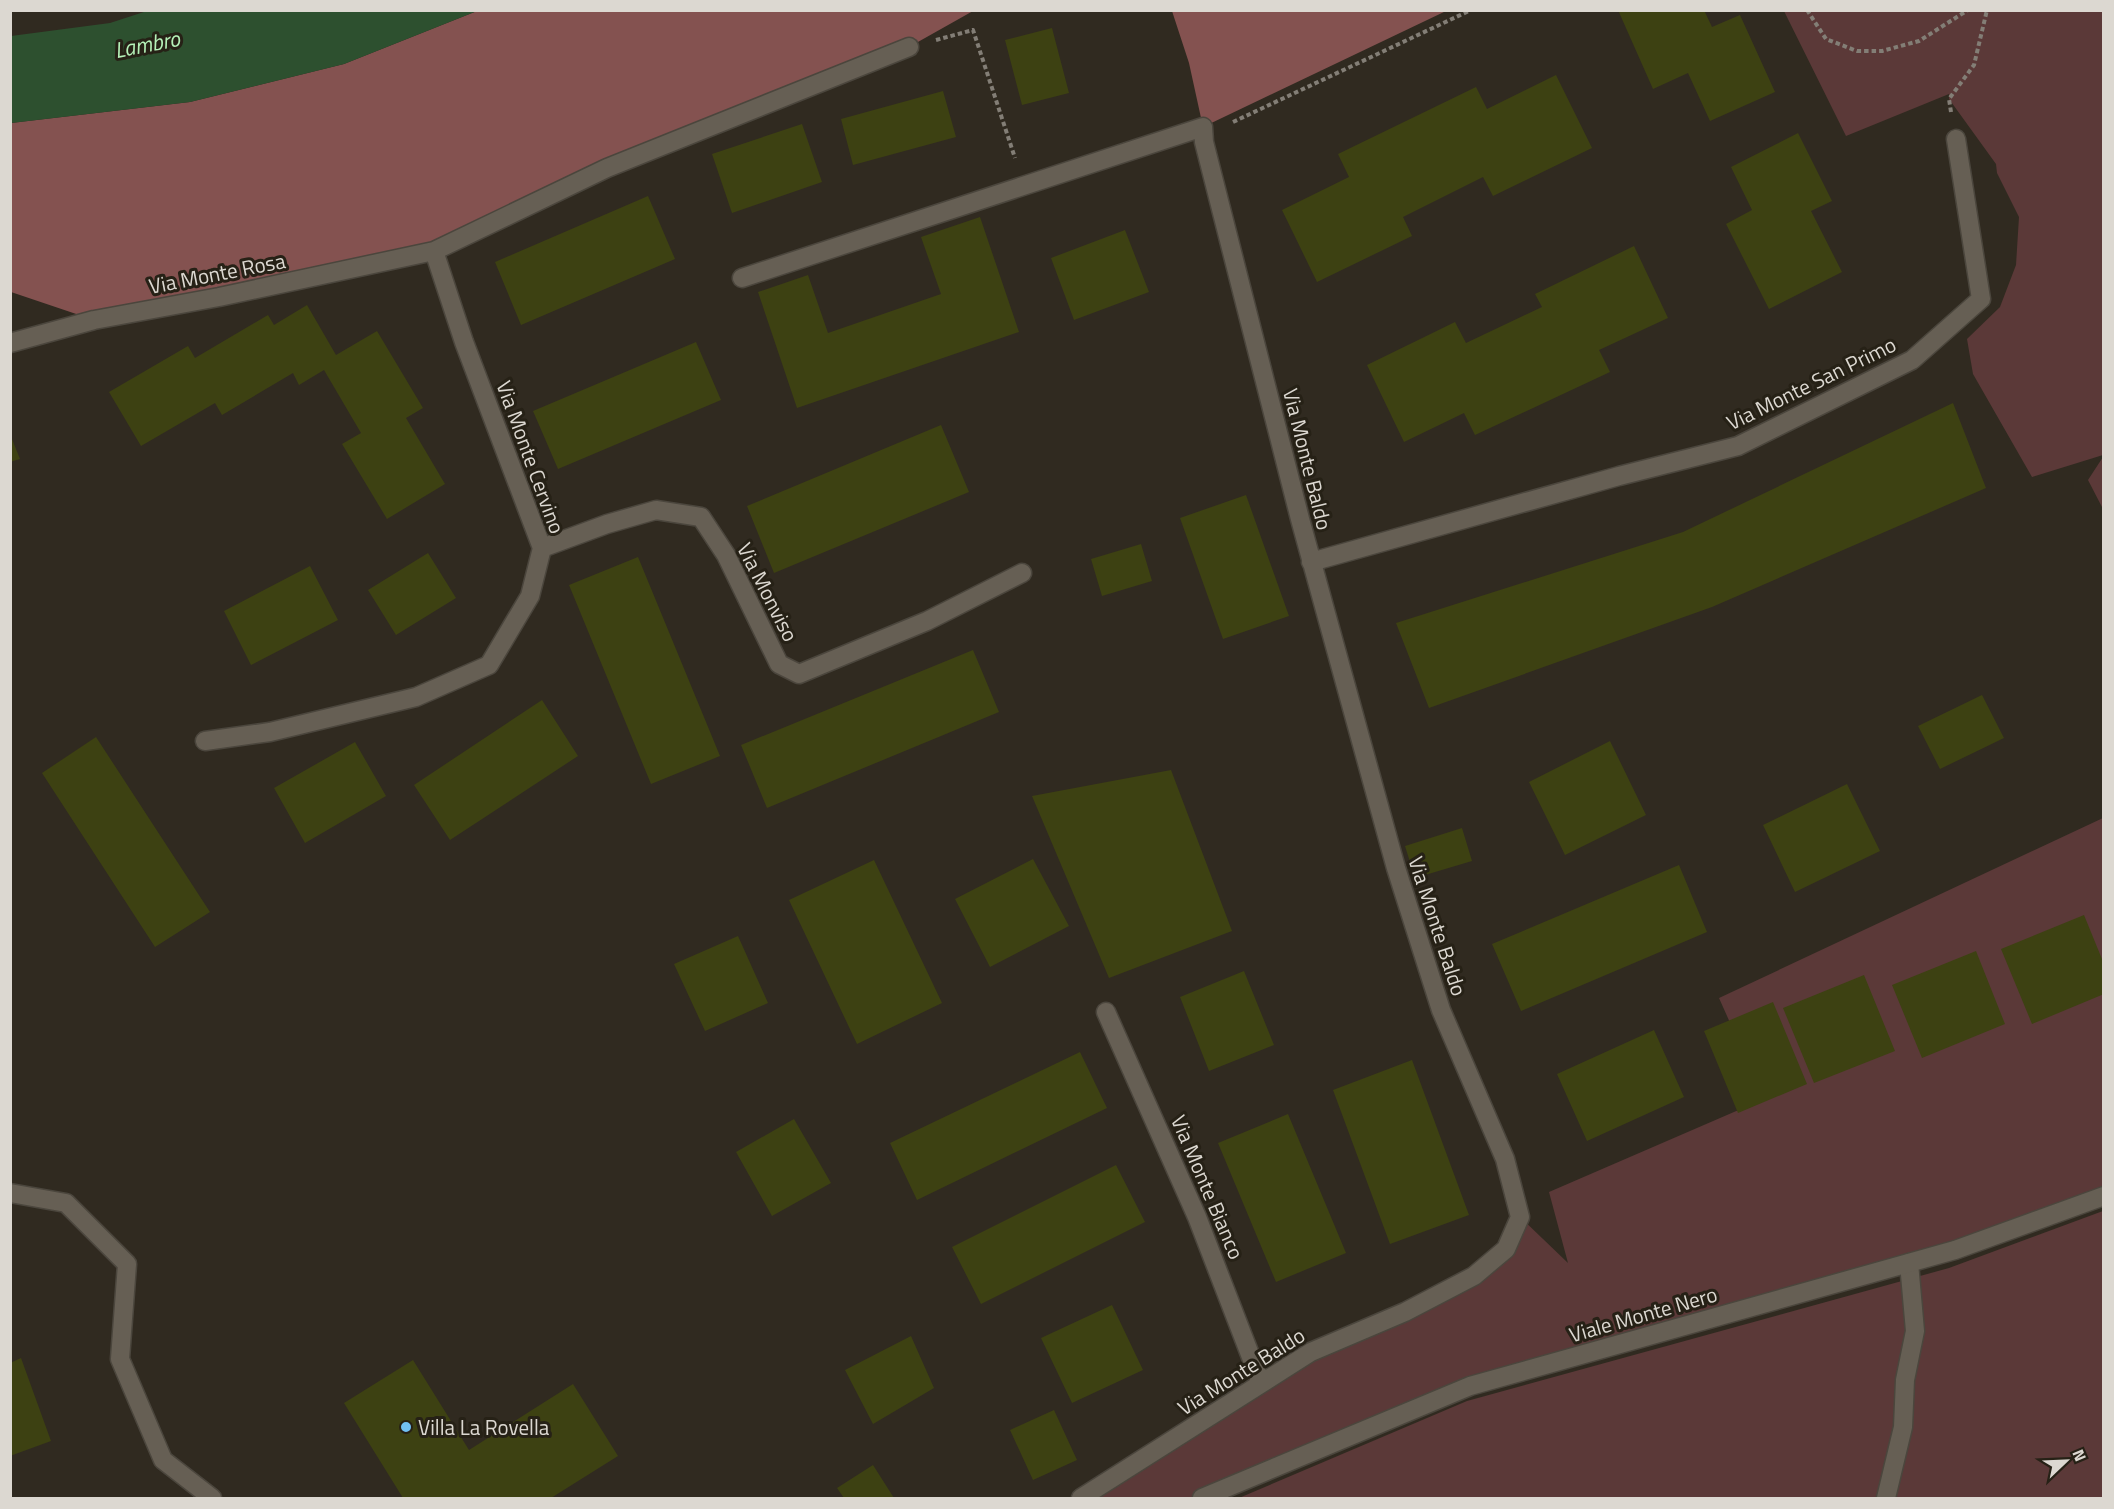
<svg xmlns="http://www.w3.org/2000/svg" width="2114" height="1509" viewBox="0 0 2114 1509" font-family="'Titillium Web',sans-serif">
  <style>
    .green { fill: #5b3938 }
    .forest { fill: #845250 }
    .water { fill: #2d502f }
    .building { fill: #3d4112 }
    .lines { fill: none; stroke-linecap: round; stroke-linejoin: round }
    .lane-casing { stroke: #4b463d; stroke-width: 21 }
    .street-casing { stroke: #4b463d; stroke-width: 21 }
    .secondary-casing { stroke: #4b463d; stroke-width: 21 }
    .path { stroke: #837e76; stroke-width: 4; stroke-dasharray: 4.5 3; stroke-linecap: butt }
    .lane { stroke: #665f54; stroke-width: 18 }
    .street { stroke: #665f54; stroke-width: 18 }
    .secondary { stroke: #665f54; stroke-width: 18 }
    .poi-dot { fill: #71c1f5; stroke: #262116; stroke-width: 2 }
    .labels { text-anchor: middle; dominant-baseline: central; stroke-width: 6; stroke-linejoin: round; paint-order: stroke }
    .street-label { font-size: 21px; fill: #dcd8d1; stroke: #262116 }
    .poi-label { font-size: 21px; fill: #dcd8d1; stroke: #262116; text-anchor: start }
    .water-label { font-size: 22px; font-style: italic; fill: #b5f1b8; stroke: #262116 }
  </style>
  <rect width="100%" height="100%" fill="#302a20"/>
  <!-- green -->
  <path class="green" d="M 1784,11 L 2103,11 L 2103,455 L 2032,477 L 1973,374 L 1967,339 L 2000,307 L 2016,265 L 2019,217 L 1997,173 L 1996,164 L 1949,99 L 1949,94 L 1846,136 Z
    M 2103,457 L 2103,509 L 2088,480 Z
    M 2103,818 L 2103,1196 L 1955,1250 L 1470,1386 L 1202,1498 L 1081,1498 L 1261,1383 L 1474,1276 L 1520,1217 L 1568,1263 L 1549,1192 L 1764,1099 L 1719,998 Z
    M 2103,1211 L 2103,1498 L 1239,1498 L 1467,1401 L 1949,1268 Z"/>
  <!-- forest -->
  <path class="forest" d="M 477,11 L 973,11 L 909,47 L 434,251 L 94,320 L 11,292 L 11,123 L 190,102 L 344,64 Z
    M 1172,11 L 1446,11 L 1203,127 L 1189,63 Z"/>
  <!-- water -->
  <path class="water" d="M 147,11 L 147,10 L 477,11 L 344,64 L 190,102 L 11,123 L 11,36 L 110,23 Z"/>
  <!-- building -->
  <path class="building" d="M 1618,10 L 1704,10 L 1712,27 L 1740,15 L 1775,92 L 1710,121 L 1688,73 L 1653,89 Z
    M 1052,28 L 1069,93 L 1022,105 L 1005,40 Z
    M 1556,75 L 1592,148 L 1493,196 L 1483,177 L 1403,217 L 1412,236 L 1317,282 L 1282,210 L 1349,177 L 1338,154 L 1476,87 L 1487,109 Z
    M 943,91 L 956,137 L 853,165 L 841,119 Z
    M 802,124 L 822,182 L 732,213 L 712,154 Z
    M 1798,133 L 1832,201 L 1811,211 L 1842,272 L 1769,309 L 1726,224 L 1752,210 L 1731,167 Z
    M 648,196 L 675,259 L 521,325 L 495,262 Z
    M 980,217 L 1019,332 L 797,408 L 758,292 L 808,275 L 828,333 L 941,294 L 921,237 Z
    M 1125,230 L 1149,292 L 1074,320 L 1051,258 Z
    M 1634,246 L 1668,318 L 1599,350 L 1610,372 L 1475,435 L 1464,413 L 1404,442 L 1367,365 L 1455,322 L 1466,343 L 1542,307 L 1535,294 Z
    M 307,305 L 336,355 L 377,331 L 423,408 L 406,418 L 445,484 L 387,519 L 342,444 L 361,433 L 324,370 L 299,385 L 293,373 L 222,415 L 215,403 L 141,446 L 109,392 L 188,346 L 195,358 L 268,315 L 274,325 Z
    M 696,342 L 721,400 L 558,469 L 533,411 Z
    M 1953,403 L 1986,488 L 1712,607 L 1429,708 L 1396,623 L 1683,532 Z
    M 941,425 L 969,492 L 774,573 L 747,506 Z
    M 10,434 L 20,459 L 10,462 Z
    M 1246,495 L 1289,616 L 1223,639 L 1180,518 Z
    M 1141,544 L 1152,581 L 1102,596 L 1091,559 Z
    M 428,553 L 456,598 L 396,635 L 368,590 Z
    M 638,557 L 720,756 L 651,784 L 569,585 Z
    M 310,566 L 338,620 L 251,665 L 224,611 Z
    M 973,650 L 999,712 L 767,808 L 741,745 Z
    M 1982,695 L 2004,738 L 1940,769 L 1918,726 Z
    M 542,700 L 578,756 L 450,840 L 414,785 Z
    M 96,737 L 210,912 L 155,947 L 42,773 Z
    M 1610,741 L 1646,815 L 1565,855 L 1529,782 Z
    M 355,742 L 386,796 L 305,843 L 274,788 Z
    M 1171,770 L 1232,931 L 1109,978 L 1032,796 Z
    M 1847,784 L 1880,851 L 1795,892 L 1763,825 Z
    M 1462,828 L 1472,861 L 1415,878 L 1405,846 Z
    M 1033,859 L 1069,926 L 990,967 L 955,899 Z
    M 874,860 L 942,1003 L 857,1044 L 789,900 Z
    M 1679,865 L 1707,932 L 1521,1011 L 1492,944 Z
    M 2084,915 L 2104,964 L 2104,994 L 2032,1024 L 2001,949 Z
    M 738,936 L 768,1003 L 705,1031 L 674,964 Z
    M 1976,951 L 2005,1024 L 1922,1058 L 1892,985 Z
    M 1244,971 L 1274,1045 L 1209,1071 L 1180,997 Z
    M 1864,975 L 1895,1051 L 1814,1083 L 1783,1008 Z
    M 1773,1002 L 1807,1084 L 1738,1113 L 1704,1031 Z
    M 1654,1030 L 1684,1097 L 1587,1141 L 1557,1074 Z
    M 1080,1052 L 1107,1108 L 917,1200 L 890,1143 Z
    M 1412,1060 L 1469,1215 L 1390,1244 L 1333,1090 Z
    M 1288,1114 L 1346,1253 L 1276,1282 L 1218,1143 Z
    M 794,1119 L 831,1183 L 772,1216 L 736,1152 Z
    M 1116,1165 L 1145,1222 L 981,1304 L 952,1247 Z
    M 1112,1305 L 1143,1370 L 1072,1403 L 1041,1338 Z
    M 911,1336 L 934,1388 L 873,1424 L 845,1370 Z
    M 21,1358 L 51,1441 L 10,1456 L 10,1363 Z
    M 413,1360 L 469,1450 L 573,1384 L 618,1456 L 551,1498 L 403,1498 L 344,1403 Z
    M 1054,1410 L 1077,1460 L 1033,1480 L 1010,1430 Z
    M 873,1465 L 894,1498 L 844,1498 L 837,1488 Z"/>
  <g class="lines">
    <!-- lane casing -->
    <g class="lane-casing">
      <path id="lane" d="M 1886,1498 L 1903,1427 L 1905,1380 L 1915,1331 L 1909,1263"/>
    </g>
    <!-- street casing -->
    <g class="street-casing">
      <path id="street" d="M 742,278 L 1203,127 L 1204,142 L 1300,519 L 1396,868 L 1441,1010 L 1505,1159 L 1520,1217 L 1506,1249 L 1474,1276 L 1405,1312 L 1311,1352 L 1081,1498
        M 10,343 L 94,320 L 219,297 L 434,251 L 607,168 L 909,47
        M 542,548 L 607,524 L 656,510 L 701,517 L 726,555 L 779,664 L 799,674 L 927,621 L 1022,573
        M 1311,562 L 1619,476 L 1738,446 L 1912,360 L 1981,299 L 1956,139
        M 205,741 L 270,732 L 416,697 L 489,665 L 530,596 L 542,548 L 464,342 L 434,251
        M 1106,1012 L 1197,1217 L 1261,1383
        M 10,1193 L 66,1203 L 127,1264 L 120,1359 L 163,1460 L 212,1498"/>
    </g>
    <!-- secondary casing -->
    <g class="secondary-casing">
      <path id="secondary" d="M 1202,1498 L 1470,1386 L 1955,1250 L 2104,1196"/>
    </g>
    <!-- path -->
    <path class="path" d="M 1807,10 L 1826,39 L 1857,51 L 1882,51 L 1919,41 L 1968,10
      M 936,40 L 973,30 L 1015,158
      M 1951,112 L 1949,99 L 1974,65 L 1987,10
      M 1233,122 L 1471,10"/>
    <!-- lane -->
    <use href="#lane" class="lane"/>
    <!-- street -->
    <use href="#street" class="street"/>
    <!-- secondary -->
    <use href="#secondary" class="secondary"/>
  </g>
  <!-- markers -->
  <circle class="poi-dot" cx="406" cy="1427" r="6"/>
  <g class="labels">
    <!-- street labels -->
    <g class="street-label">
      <text transform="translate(217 273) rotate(-11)">Via Monte Rosa</text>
      <text transform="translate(1811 383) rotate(-26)">Via Monte San Primo</text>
      <text transform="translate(531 457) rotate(70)">Via Monte Cervino</text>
      <text transform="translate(1308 459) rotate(76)">Via Monte Baldo</text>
      <text transform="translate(768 592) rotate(63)">Via Monviso</text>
      <text transform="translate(1438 926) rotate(72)">Via Monte Baldo</text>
      <text transform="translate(1208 1187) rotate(67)">Via Monte Bianco</text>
      <text transform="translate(1643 1314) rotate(-16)">Viale Monte Nero</text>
      <text transform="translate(1241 1371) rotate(-32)">Via Monte Baldo</text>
    </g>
    <!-- poi labels -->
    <g class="poi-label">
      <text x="418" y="1427">Villa La Rovella</text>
    </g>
    <!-- water labels -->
    <g class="water-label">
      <text transform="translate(147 44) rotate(-11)">Lambro</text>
    </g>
  </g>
  <!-- border -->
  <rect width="2114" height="1509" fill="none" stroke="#dcd8d1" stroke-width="24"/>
  <!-- north arrow -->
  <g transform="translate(2066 1461) rotate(67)" stroke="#262116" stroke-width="4.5" paint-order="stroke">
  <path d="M0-4.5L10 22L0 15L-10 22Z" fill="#dcd8d1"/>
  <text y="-9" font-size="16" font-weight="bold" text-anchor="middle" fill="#dcd8d1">N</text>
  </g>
</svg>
